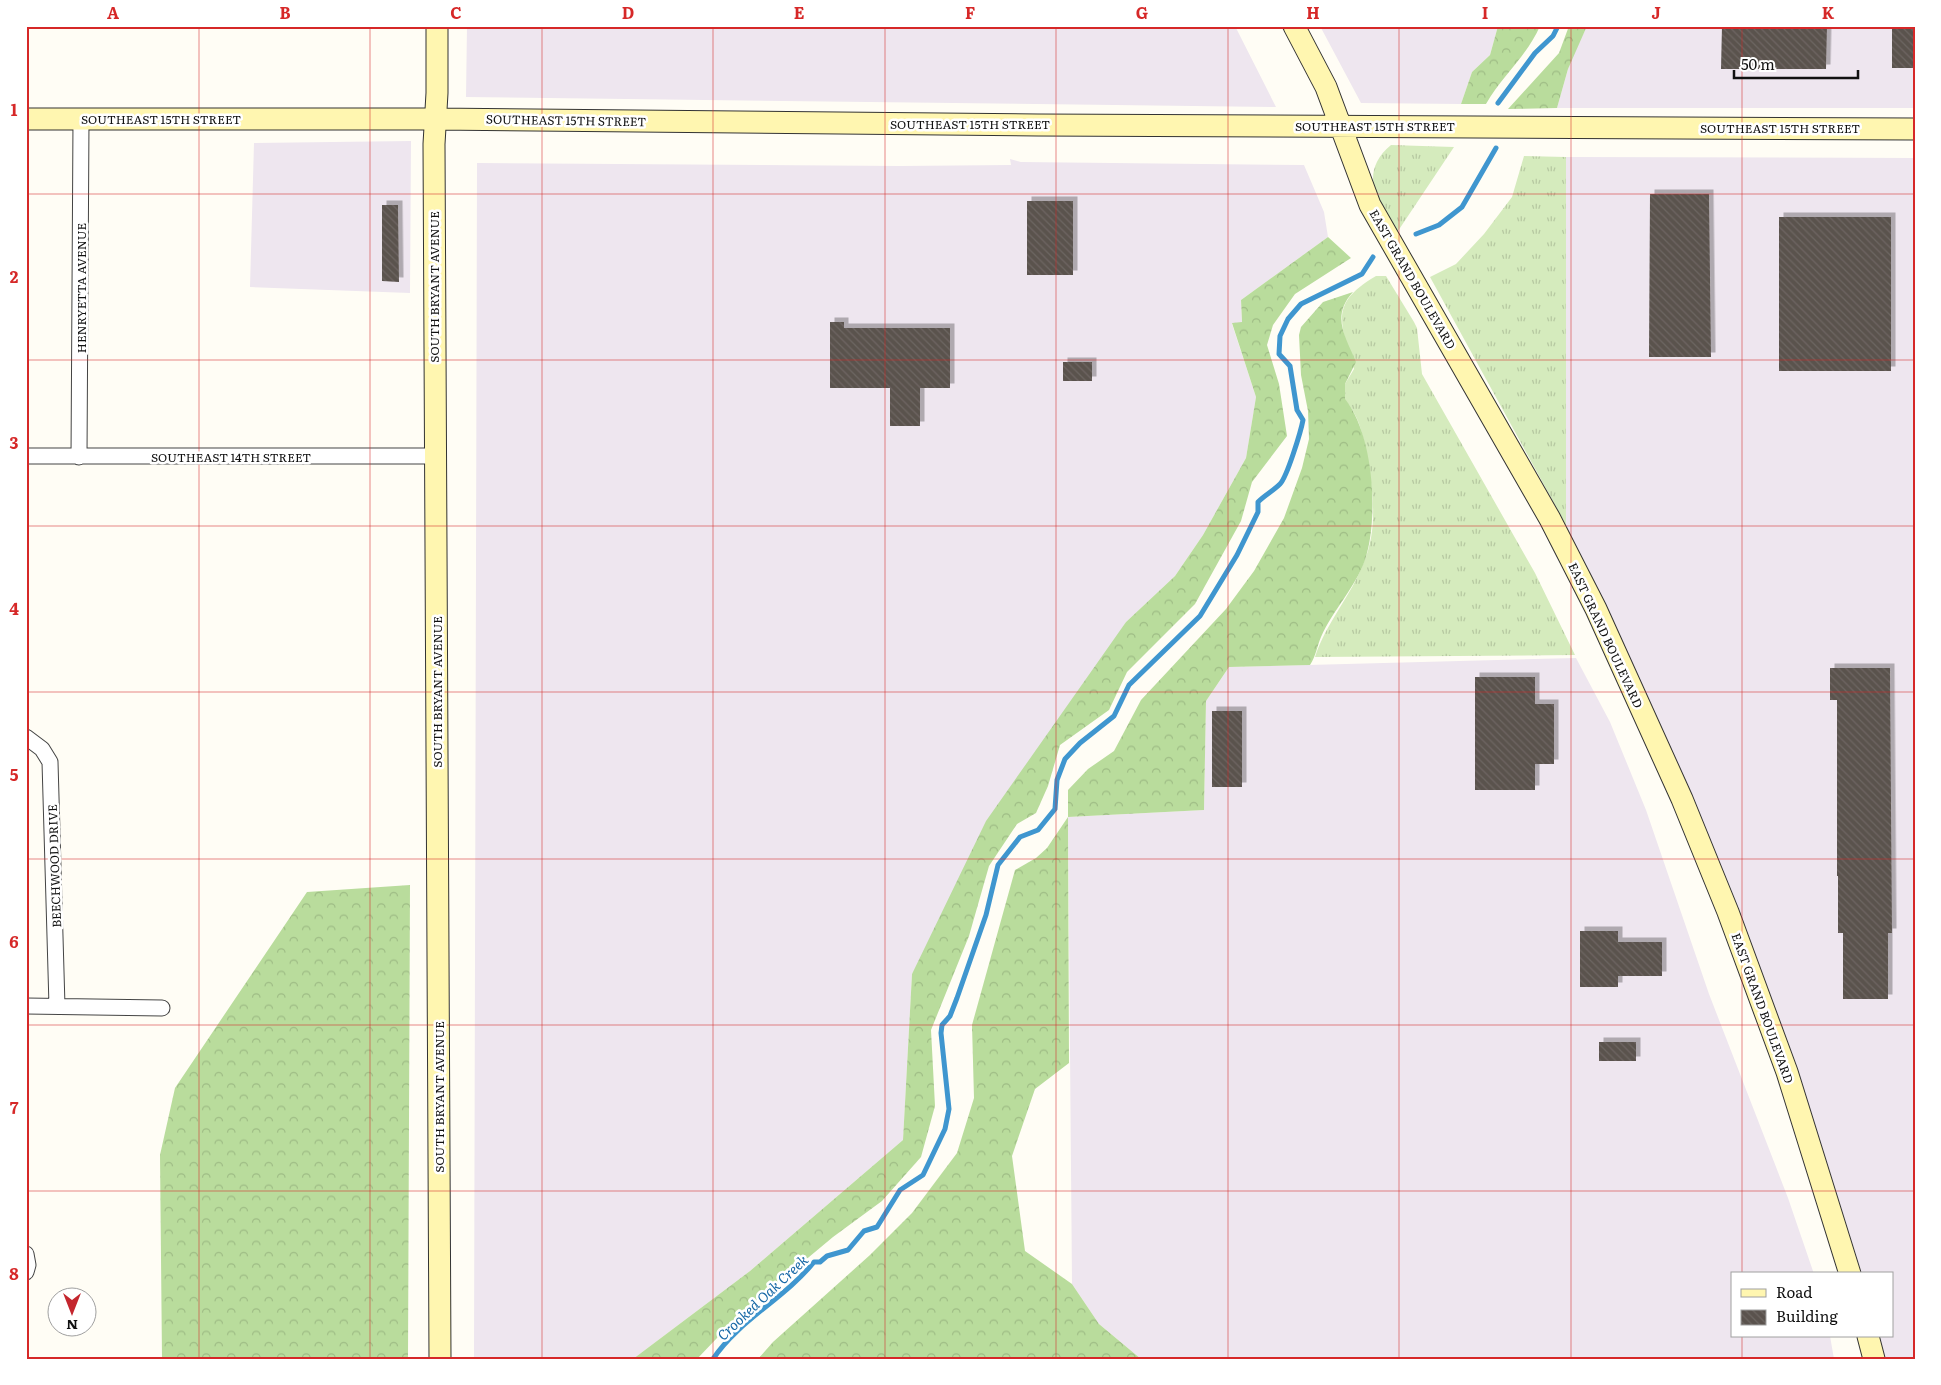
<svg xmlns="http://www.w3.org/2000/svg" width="1941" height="1385" viewBox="0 0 1941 1385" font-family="Literata,serif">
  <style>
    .industrial { fill: #eee6ef }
    .grass { fill: url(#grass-tufts) }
    .forest { fill: url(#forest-crowns) }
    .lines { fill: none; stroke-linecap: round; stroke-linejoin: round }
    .stream { stroke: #3f96cf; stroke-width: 5 }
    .building { fill: url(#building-back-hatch); filter: url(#shadow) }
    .street-casing { stroke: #444; stroke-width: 17 }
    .secondary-casing { stroke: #333; stroke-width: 23 }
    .street { stroke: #fff; stroke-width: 15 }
    .secondary { stroke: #fff6b0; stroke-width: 21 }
    .grid { fill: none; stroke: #d62828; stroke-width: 1; stroke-opacity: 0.55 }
    .labels { text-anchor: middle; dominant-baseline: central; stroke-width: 5; stroke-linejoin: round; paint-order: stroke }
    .street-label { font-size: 12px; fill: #111; stroke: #fff }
    .water-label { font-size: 14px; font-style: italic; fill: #1768a6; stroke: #fff }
    .neatline { fill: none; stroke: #d62828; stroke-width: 2 }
    .grid-label { font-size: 16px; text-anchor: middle; font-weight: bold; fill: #d62828 }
  </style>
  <defs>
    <pattern id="grass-tufts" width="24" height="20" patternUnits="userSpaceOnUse" patternTransform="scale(1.25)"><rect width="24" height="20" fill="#d5ebbd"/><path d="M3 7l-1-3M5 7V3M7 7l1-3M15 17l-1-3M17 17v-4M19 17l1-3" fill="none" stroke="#b6c8a1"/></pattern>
    <pattern id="forest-crowns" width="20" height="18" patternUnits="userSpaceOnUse" patternTransform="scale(1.25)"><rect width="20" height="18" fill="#b9dc9c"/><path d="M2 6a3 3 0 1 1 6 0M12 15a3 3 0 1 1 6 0" fill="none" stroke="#9ebc85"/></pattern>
    <pattern id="building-back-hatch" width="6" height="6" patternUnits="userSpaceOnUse" patternTransform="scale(1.25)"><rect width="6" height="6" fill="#5a524d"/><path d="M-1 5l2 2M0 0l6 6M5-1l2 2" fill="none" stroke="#6d6662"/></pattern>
    <filter id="shadow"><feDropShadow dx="4.5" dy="-4.5" stdDeviation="0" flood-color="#0004"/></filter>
  </defs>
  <rect width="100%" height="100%" fill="#fffdf5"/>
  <!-- industrial -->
  <path class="industrial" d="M 467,26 L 1235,26 L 1276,107 L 466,97 Z
    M 1320,26 L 1498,26 L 1490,55 L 1472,72 L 1461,104 L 1361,103 Z
    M 1587,26 L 1915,26 L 1915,108 L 1557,108 L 1570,62 Z
    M 411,141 L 410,293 L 250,287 L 254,143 Z
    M 1566,157 L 1915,158 L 1915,1359 L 1885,1359 L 1880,1336 L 1892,1336 L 1892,1274 L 1862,1274 L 1796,1064 L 1731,889 L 1645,690 L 1566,525 Z
    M 1010,159 L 1021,162 L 1304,165 L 1324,212 L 1328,237 L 1241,300 L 1242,323 L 1232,324 L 1256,397 L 1246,458 L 1203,535 L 1175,576 L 1126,622 L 912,974 L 903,1140 L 750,1271 L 633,1359 L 474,1359 L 477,163 L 900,166 L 1011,165 Z
    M 1576,658 L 1610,722 L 1646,810 L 1709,994 L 1788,1198 L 1814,1274 L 1732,1274 L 1732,1336 L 1830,1336 L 1834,1359 L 1141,1359 L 1099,1324 L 1072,1284 L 1068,817 L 1204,810 L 1206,701 L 1229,667 Z"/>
  <!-- grass -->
  <path class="grass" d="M 1391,145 L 1454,147 L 1398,231 C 1375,204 1359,171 1391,145 Z
    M 1524,156 L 1566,157 L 1566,525 L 1430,277 L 1456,264 L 1484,234 L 1512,197 Z
    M 1376,276 L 1386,276 L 1414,322 L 1417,328 L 1422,374 L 1535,573 L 1575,655 L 1315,657 C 1326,623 1351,596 1364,562 C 1377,531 1374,496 1368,463 C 1364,440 1361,418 1345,400 L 1345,384 L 1354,369 C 1341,323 1328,304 1376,276 Z"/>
  <!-- forest -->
  <path class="forest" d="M 1498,26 L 1540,26 C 1527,56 1502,76 1486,104 L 1461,104 L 1472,72 L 1490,55 Z
    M 1569,26 L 1587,26 L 1568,69 L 1557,108 L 1508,109 L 1559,53 Z
    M 1328,237 L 1351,258 L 1295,294 L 1273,325 L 1267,345 L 1279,384 L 1287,436 L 1252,482 L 1241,521 L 1195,604 L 1127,672 L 1109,710 L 1060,745 L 1048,786 L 1036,813 L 1017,824 L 989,866 L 969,936 L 931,1030 L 935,1106 L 921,1157 L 882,1201 L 833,1237 L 737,1317 L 697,1359 L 633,1359 L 750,1271 L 903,1140 L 912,974 L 986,821 L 1126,622 L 1175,576 L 1203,535 L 1246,458 L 1256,397 L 1232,323 L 1242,322 L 1241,300 Z
    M 1353,292 C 1331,316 1345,336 1356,362 L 1345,384 L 1345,399 C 1374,435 1379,518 1365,560 C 1355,588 1333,610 1321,637 C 1317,646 1316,656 1310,665 L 1229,667 L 1206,701 L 1204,810 L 1068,817 L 1069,1063 L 1035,1089 L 1012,1156 L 1025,1251 L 1072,1284 L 1099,1324 L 1141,1359 L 758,1359 L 773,1342 L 870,1255 L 912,1213 L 957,1153 L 974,1098 L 972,1025 L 1015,870 L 1036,858 L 1047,848 L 1068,817 L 1068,790 L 1088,769 L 1114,751 L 1141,700 L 1226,609 L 1254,571 L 1284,518 L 1302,468 L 1309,439 L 1308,411 L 1301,375 L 1299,335 L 1301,327 L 1323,302 Z
    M 410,885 L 408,1358 L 162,1359 L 160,1155 L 175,1088 L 307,892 Z"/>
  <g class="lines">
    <!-- stream -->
    <path class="stream" d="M 1498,103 L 1535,53 L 1553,36 L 1558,26
      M 1416,234 L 1439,225 L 1462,207 L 1496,148
      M 713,1359 C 739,1320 784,1299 814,1262 L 820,1262 L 827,1256 L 848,1250 L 864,1231 L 877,1227 L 900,1190 L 923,1175 L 945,1129 L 949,1109 L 941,1033 L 942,1025 L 950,1016 L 957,998 L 986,915 L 998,865 L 1020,837 L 1038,830 L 1055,809 L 1057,780 L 1065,759 L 1080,743 L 1114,716 L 1129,685 L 1200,616 L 1237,555 L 1258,512 L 1258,502 C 1265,495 1273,491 1280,484 C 1287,477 1301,431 1303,420 L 1297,410 L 1290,366 L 1279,354 L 1280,336 L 1288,319 L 1301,304 L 1362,274 L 1373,257"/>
  </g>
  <!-- building -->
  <path class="building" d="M 1722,26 L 1827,26 L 1826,69 L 1721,69 Z
    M 1892,26 L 1915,26 L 1915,68 L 1892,68 Z
    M 1650,194 L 1709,194 L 1711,357 L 1649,357 Z
    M 1027,201 L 1073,201 L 1073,275 L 1027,275 Z
    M 382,205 L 398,205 L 399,282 L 382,281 Z
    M 1779,217 L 1891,217 L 1891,371 L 1779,371 Z
    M 830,322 L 844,322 L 844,328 L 950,328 L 950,388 L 920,388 L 920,426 L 890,426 L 890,388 L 830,388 Z
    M 1063,362 L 1092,362 L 1092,381 L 1063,381 Z
    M 1830,668 L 1890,668 L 1892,933 L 1888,933 L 1888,999 L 1843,999 L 1843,933 L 1838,933 L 1838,876 L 1837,876 L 1837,700 L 1830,700 Z
    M 1475,677 L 1535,677 L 1535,704 L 1554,704 L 1554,764 L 1535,764 L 1535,790 L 1475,790 Z
    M 1212,711 L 1242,711 L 1242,787 L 1212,787 Z
    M 1580,931 L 1618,931 L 1618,942 L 1662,942 L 1662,976 L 1618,976 L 1618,987 L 1580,987 Z
    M 1599,1042 L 1636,1042 L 1636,1061 L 1599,1061 Z"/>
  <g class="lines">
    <!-- street casing -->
    <g class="street-casing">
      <path id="street" d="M 26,456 L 435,456
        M 79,457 L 81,120
        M 26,737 L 42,749 L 50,762 L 57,1006
        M 26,1006 L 162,1008
        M 26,1254 L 28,1265 L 26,1272"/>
    </g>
    <!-- secondary casing -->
    <g class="secondary-casing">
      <path id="secondary" d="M 437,26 L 437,93 L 434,144 L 440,1359
        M 1294,26 L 1326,87 L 1370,205 L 1550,519 L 1596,609 L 1682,799 L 1728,912 L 1787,1072 L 1850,1274
        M 26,119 L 435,119 L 1038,125 L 1915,129
        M 1868,1336 L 1874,1359"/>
    </g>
    <!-- street -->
    <use href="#street" class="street"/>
    <!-- secondary -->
    <use href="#secondary" class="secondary"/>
  </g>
  <!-- grid -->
  <path class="grid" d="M 199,26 L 199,1359M 370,26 L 370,1359M 542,26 L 542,1359M 713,26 L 713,1359M 885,26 L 885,1359M 1056,26 L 1056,1359M 1228,26 L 1228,1359M 1399,26 L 1399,1359M 1571,26 L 1571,1359M 1742,26 L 1742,1274M 26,194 L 1915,194M 26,360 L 1915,360M 26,526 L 1915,526M 26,692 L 1915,692M 26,859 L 1915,859M 26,1025 L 1915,1025M 26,1191 L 1915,1191M 1742,1336 L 1742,1359"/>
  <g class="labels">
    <!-- street labels -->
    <g class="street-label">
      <text x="161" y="119">SOUTHEAST 15TH STREET</text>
      <text transform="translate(566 120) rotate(1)">SOUTHEAST 15TH STREET</text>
      <text x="970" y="124">SOUTHEAST 15TH STREET</text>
      <text x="1375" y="126">SOUTHEAST 15TH STREET</text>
      <text x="1780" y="128">SOUTHEAST 15TH STREET</text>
      <text transform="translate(1413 279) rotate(60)">EAST GRAND BOULEVARD</text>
      <text transform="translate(434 287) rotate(-90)">SOUTH BRYANT AVENUE</text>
      <text transform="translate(81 288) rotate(-90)">HENRYETTA AVENUE</text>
      <text x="231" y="457">SOUTHEAST 14TH STREET</text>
      <text transform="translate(1606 635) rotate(65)">EAST GRAND BOULEVARD</text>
      <text transform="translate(437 692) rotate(-90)">SOUTH BRYANT AVENUE</text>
      <text transform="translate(54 866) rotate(-92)">BEECHWOOD DRIVE</text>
      <text transform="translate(1763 1008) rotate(70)">EAST GRAND BOULEVARD</text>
      <text transform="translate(439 1097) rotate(-90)">SOUTH BRYANT AVENUE</text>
    </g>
    <!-- water labels -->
    <g class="water-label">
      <text transform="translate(762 1297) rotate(-43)">Crooked Oak Creek</text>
    </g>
  </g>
  <!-- border -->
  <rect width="1941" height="1385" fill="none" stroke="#ffffff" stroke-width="55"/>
  <!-- legend -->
  <rect x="1731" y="1272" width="162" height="65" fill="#ffffff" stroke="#a0a0a0"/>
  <rect x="1741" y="1289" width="25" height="8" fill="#fff6b0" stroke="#a0a0a0"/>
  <text x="1776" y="1298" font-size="15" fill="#111111">Road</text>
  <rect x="1741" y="1310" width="25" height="15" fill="url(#building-back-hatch)" stroke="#a0a0a0"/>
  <text x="1776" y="1322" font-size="15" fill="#111111">Building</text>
  <!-- north arrow -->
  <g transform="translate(72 1312) rotate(180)"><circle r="24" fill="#ffffff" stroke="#a0a0a0"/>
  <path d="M0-4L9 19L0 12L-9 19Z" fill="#c4262e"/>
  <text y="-8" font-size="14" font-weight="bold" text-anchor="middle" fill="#111111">N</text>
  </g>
  <!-- scale -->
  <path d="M1734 70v8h124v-8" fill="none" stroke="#111111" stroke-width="2.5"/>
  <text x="1741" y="70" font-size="15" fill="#111111" stroke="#ffffff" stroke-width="4" paint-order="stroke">50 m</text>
  <rect x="28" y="28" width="1886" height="1330" class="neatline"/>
  <g class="grid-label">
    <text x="113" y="19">A</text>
    <text x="285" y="19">B</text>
    <text x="456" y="19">C</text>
    <text x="628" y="19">D</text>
    <text x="799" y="19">E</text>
    <text x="970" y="19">F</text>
    <text x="1142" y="19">G</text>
    <text x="1313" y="19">H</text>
    <text x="1485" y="19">I</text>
    <text x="1656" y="19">J</text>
    <text x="1828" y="19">K</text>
    <text x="14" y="116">1</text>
    <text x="14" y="283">2</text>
    <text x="14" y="449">3</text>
    <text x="14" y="615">4</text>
    <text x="14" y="781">5</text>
    <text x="14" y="948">6</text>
    <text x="14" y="1114">7</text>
    <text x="14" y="1280">8</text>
  </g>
</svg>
